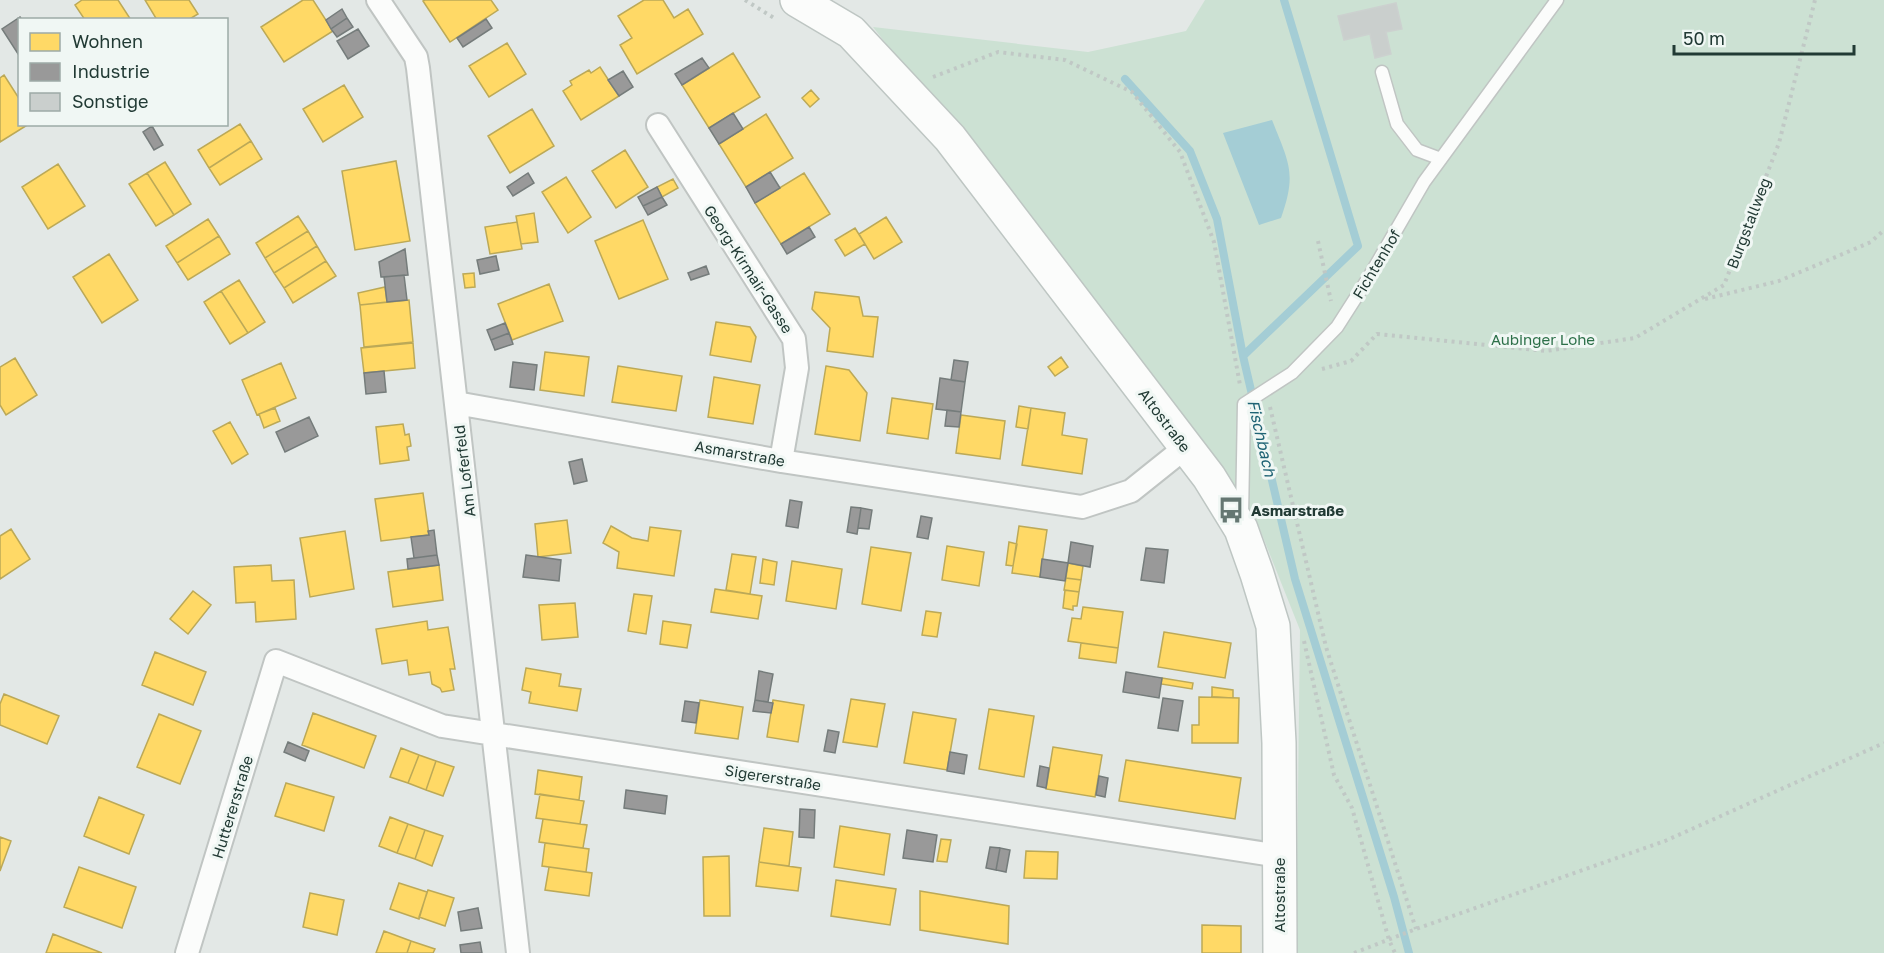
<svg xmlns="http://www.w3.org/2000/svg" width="1884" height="953" viewBox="0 0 1884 953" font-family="'Golos Text',sans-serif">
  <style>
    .green { fill: #cce1d3 }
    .water { fill: #a4cdd5 }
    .homes { fill: #ffd966; stroke: #bca957; stroke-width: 1.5 }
    .industry { fill: #999; stroke: #757c7b; stroke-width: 1.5 }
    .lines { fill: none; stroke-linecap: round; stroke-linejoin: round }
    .stream { stroke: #a4cdd5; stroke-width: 8 }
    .building { fill: #cacfcd; stroke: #ccd1cf; stroke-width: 1.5 }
    .lane-casing { stroke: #c0c5c3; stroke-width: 15 }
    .street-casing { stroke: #c0c5c3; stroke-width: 26 }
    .secondary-casing { stroke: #bec6c3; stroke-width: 36 }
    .path { stroke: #c0c8c5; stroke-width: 4; stroke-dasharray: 3 4.5; stroke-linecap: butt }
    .lane { stroke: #fbfcfb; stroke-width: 12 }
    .street { stroke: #fbfcfb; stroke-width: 22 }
    .secondary { stroke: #fbfcfb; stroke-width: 33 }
    .labels { text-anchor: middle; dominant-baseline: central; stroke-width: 6; stroke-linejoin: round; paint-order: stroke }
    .street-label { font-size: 15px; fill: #213a34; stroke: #f0f7f4 }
    .park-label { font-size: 15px; fill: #2d7049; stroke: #f0f7f4 }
    .poi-label { font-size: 15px; font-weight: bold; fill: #213a34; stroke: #f0f7f4; text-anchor: start }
    .water-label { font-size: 16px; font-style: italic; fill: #1e6374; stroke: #f0f7f4 }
  </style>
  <rect width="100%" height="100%" fill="#e3e8e6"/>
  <!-- green -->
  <path class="green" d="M 1205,0 L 1884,0 L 1884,953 L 1296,953 L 1300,630 L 1257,522 L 873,27 L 1088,52 L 1186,31 Z"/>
  <!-- water -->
  <path class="water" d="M 1272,120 C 1289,163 1297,173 1281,218 L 1259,225 L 1223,133 Z"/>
  <!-- homes -->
  <path class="homes" d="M 82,0 L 118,0 L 131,20 L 85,20 L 75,5 Z
    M 145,0 L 189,0 L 198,14 L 188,20 L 157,20 Z
    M 303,0 L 313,0 L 333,31 L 284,62 L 261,27 Z
    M 425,0 L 491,0 L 498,10 L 450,42 L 423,1 Z
    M 644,0 L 663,0 L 674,18 L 688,9 L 703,34 L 637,74 L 620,45 L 632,38 L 618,16 Z
    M 507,43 L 526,74 L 489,97 L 469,66 Z
    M 733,53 L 760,97 L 709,128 L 682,85 Z
    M 600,67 L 619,96 L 581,120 L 563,91 L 572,85 L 570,81 L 589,70 L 591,73 Z
    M 4,75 L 20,100 L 20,124 L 29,124 L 0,142 L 0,78 Z
    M 344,85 L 363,117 L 323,142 L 303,109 Z
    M 811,90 L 819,99 L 810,107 L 802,98 Z
    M 532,109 L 554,146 L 510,173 L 488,136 Z
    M 766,114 L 793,158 L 746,187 L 719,144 Z
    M 240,124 L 251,141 L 209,168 L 198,150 Z
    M 251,141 L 262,159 L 220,185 L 209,168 Z
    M 625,150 L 648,187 L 616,208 L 592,171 Z
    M 396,161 L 410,241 L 355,250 L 342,171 Z
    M 165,162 L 191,204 L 174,215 L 147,173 Z
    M 58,164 L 85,206 L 48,229 L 22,187 Z
    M 147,173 L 174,215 L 156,226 L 129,184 Z
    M 804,173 L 830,214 L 781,244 L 755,203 Z
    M 566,177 L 591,217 L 568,233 L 542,192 Z
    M 673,179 L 678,188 L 662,197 L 657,187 Z
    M 534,213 L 538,242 L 521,244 L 516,216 Z
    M 298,216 L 308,231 L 265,258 L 256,243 Z
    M 886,217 L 902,242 L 874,259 L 859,234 Z
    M 208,219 L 219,236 L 177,263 L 166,246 Z
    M 643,220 L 668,279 L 619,299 L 595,241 Z
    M 517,222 L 522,249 L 490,254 L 485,227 Z
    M 855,228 L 865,244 L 845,256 L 835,240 Z
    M 308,231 L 317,246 L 274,273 L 265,258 Z
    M 219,236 L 230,254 L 188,280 L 177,263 Z
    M 317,246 L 326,261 L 284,288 L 274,273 Z
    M 109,254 L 138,300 L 102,323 L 73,277 Z
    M 326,261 L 336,276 L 293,303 L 284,288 Z
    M 474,273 L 475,287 L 465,288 L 463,274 Z
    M 239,280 L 265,322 L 248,333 L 221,291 Z
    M 549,284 L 563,321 L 512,340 L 498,304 Z
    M 385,287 L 387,302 L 360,305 L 358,293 Z
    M 221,291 L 248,333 L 230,344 L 204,302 Z
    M 815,292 L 859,297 L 863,316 L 878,317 L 873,357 L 827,351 L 830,328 L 812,309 Z
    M 409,300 L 413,342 L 364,347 L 360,305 Z
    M 716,322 L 750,327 L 756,337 L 751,362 L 710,355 Z
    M 413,343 L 415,368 L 364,373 L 361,348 Z
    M 545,352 L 589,357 L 584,396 L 540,390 Z
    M 1061,357 L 1068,367 L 1055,376 L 1048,367 Z
    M 15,358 L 37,395 L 6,415 L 0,405 L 0,367 Z
    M 281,363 L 296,398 L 257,415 L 242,380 Z
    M 618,366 L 682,376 L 676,411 L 612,402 Z
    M 826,366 L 849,370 L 867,393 L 860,441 L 815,434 Z
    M 714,377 L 760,385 L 753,424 L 708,417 Z
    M 892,398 L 933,404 L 928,439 L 887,433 Z
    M 1019,406 L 1031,408 L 1028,429 L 1016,427 Z
    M 275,408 L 280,421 L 264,428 L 259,414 Z
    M 1031,408 L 1065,413 L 1062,435 L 1087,439 L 1082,474 L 1022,465 Z
    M 961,415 L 1005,421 L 1000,459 L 956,453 Z
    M 230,422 L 248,454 L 232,464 L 213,431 Z
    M 403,424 L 405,435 L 409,434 L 411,446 L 407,447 L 409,460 L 380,464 L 376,427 Z
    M 423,493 L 429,535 L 381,541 L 375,499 Z
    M 567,520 L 571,553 L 538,557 L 535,524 Z
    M 611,526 L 632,538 L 648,541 L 650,527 L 681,531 L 674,576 L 617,568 L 619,552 L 603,543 Z
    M 1019,526 L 1047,530 L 1040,577 L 1012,573 Z
    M 11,529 L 30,559 L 0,579 L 0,536 Z
    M 345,531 L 354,589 L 310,597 L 300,538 Z
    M 1009,542 L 1017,544 L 1013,566 L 1006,565 Z
    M 947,546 L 984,552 L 979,586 L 942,580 Z
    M 871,547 L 911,553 L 901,611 L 862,604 Z
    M 732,554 L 756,557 L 750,594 L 726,590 Z
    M 763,559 L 777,562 L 774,585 L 760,583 Z
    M 792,561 L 842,569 L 836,609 L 786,601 Z
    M 1068,563 L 1083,566 L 1081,580 L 1066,578 Z
    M 271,565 L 272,581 L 294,580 L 296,619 L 256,622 L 255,602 L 236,603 L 234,567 Z
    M 439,565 L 443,600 L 393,607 L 388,572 Z
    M 1066,578 L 1081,580 L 1079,592 L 1064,590 Z
    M 715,589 L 762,596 L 758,619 L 711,612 Z
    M 1065,590 L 1079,592 L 1077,606 L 1073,606 L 1073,610 L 1063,608 Z
    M 193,591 L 211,605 L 188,634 L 170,619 Z
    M 634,594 L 652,596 L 646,634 L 628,631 Z
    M 575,603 L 578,637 L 542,640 L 539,605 Z
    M 1083,607 L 1123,612 L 1118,648 L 1068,641 L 1072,618 L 1081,619 Z
    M 926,611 L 941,613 L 937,637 L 922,635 Z
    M 427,621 L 428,630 L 448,627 L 455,669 L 450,669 L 454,690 L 442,692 L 440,688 L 432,684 L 430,672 L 409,675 L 407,660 L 382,664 L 376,629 Z
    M 663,621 L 691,625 L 687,648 L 660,644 Z
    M 1164,632 L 1231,643 L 1225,678 L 1158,667 Z
    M 1081,643 L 1118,648 L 1116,663 L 1079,658 Z
    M 155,652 L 206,672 L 193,705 L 142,685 Z
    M 526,668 L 561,674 L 559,686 L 581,689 L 577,711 L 529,703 L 531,692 L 522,690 Z
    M 1162,678 L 1193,683 L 1192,689 L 1161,684 Z
    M 1212,687 L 1233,690 L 1233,698 L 1212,697 Z
    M 4,694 L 59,716 L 47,744 L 0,725 L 0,704 Z
    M 1199,697 L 1239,698 L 1238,743 L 1192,743 L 1192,725 L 1199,725 Z
    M 851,699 L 885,704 L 877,747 L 843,742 Z
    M 700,700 L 743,707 L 738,739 L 695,733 Z
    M 773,700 L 804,705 L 798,742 L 767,737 Z
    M 989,709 L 1034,716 L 1024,777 L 979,769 Z
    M 913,712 L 956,719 L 947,770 L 904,763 Z
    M 313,713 L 376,736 L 364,768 L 302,745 Z
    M 159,714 L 201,731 L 180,784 L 137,767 Z
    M 1053,747 L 1102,755 L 1095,797 L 1046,789 Z
    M 401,748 L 419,755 L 408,783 L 390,777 Z
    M 419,755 L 436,761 L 426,790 L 408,783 Z
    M 1126,760 L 1241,778 L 1235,819 L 1119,801 Z
    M 436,761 L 454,767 L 443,796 L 426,790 Z
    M 538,770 L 582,777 L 579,800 L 535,794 Z
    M 286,783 L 334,797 L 324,831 L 275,816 Z
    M 540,794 L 584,801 L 580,824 L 536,818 Z
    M 99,797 L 144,815 L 129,854 L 84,836 Z
    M 390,817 L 408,824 L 397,853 L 379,846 Z
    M 543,819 L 587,825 L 583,848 L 539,842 Z
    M 408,824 L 425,830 L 415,859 L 397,853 Z
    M 840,826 L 890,834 L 884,875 L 834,867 Z
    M 764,828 L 793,832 L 789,866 L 759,862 Z
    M 425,830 L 443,836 L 432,866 L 415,859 Z
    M 0,837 L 11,841 L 0,871 Z
    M 941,839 L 951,840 L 947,862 L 937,861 Z
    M 545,843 L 589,849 L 586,872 L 542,866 Z
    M 1026,851 L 1058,852 L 1057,879 L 1024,878 Z
    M 729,856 L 730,916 L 704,916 L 703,857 Z
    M 759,862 L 801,868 L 798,891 L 756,886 Z
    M 79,867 L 136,887 L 122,928 L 64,907 Z
    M 549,867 L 592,873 L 589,896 L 545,890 Z
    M 836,880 L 896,889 L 890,925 L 831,916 Z
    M 399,883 L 427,892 L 419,919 L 390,909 Z
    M 428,890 L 454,898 L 445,926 L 419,917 Z
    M 920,891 L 1009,906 L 1008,944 L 920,930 Z
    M 310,893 L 344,900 L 337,935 L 303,927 Z
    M 1202,925 L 1241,926 L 1241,953 L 1202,953 Z
    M 384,931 L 411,941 L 407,953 L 376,953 Z
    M 53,934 L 102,953 L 46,953 Z
    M 411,941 L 435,949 L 433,953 L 407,953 Z"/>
  <!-- industry -->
  <path class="industry" d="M 342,9 L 347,18 L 331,29 L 326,20 Z
    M 20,17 L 22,20 L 20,20 L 20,57 L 2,29 Z
    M 347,18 L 353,27 L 337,37 L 331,29 Z
    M 486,19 L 492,28 L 463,47 L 457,38 Z
    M 358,29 L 369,46 L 348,59 L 337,41 Z
    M 702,58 L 709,68 L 682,85 L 675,74 Z
    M 623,71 L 633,87 L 619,96 L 608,80 Z
    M 733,113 L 743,129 L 719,144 L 709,128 Z
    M 152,126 L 163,145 L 154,150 L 143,132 Z
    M 770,172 L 780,188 L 755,203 L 746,187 Z
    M 528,173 L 534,183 L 513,196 L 507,187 Z
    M 657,187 L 662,197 L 643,206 L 638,197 Z
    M 662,197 L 667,205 L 648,215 L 643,206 Z
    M 809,227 L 815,237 L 787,254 L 781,244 Z
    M 405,249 L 408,275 L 381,277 L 379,262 Z
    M 496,256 L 499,270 L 480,274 L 477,260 Z
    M 706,266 L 709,274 L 691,280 L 688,273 Z
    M 404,275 L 407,300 L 387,302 L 384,277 Z
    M 505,323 L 509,333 L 491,340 L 487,330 Z
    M 509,333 L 513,344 L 495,350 L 491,340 Z
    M 954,360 L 968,362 L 965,382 L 951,380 Z
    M 513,362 L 537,365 L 534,390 L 510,387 Z
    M 384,371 L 386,392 L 366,394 L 364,373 Z
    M 940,378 L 965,382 L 961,412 L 936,409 Z
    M 947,410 L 961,412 L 959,427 L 945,426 Z
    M 309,417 L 318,436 L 285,452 L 276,432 Z
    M 582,459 L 587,481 L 574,484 L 569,462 Z
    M 790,500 L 802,502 L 798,528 L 786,526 Z
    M 851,507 L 861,508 L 857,534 L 847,532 Z
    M 861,508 L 872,510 L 869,529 L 858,528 Z
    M 921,516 L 932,518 L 928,539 L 917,537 Z
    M 434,530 L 437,555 L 414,558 L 411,537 L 429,535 L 428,531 Z
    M 1071,542 L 1093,546 L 1090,567 L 1068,563 Z
    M 1146,548 L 1168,550 L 1164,583 L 1141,580 Z
    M 437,555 L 439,565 L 408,569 L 407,559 Z
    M 526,555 L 561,560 L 559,581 L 523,577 Z
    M 1042,559 L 1068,563 L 1065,581 L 1040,577 Z
    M 759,671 L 773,674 L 768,702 L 755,700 Z
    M 1126,672 L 1162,678 L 1159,698 L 1123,692 Z
    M 1163,698 L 1183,701 L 1178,731 L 1158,728 Z
    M 755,700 L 773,703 L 771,713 L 753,711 Z
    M 685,701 L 699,703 L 696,723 L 682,721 Z
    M 828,730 L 839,732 L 835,753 L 824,751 Z
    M 288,742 L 309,751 L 305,761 L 284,752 Z
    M 950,752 L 967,755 L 964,774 L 947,771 Z
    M 1040,766 L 1049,768 L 1046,788 L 1037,786 Z
    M 1099,776 L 1108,778 L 1105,797 L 1096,795 Z
    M 626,790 L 667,796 L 665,814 L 624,808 Z
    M 800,809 L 815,810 L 814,838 L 799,837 Z
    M 907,830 L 937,835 L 933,862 L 903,858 Z
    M 990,847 L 1000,848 L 996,870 L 986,868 Z
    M 1000,848 L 1010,850 L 1006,872 L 996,870 Z
    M 478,908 L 482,928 L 461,931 L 458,912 Z
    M 480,942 L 482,953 L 461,953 L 460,945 Z"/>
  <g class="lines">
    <!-- stream -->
    <path class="stream" d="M 1284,0 L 1358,246 L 1243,356 L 1295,579 L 1394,897 L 1409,953
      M 1125,79 L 1190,151 L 1217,219 L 1243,356"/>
  </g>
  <!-- building -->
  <path class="building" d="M 1396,3 L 1402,29 L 1386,32 L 1391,54 L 1375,58 L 1370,34 L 1344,40 L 1338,16 Z"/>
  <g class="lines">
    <!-- lane casing -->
    <g class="lane-casing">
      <path id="lane" d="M 1382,72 L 1397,124 L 1417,150 L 1441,159
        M 1242,517 L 1244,404 L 1292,373 L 1337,327 L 1369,277 L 1424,182 L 1557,0"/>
    </g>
    <!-- street casing -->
    <g class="street-casing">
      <path id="street" d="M 378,0 L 416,57 L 418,68 L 518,953
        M 658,125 L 794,339 L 797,368 L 781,461
        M 456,403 L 781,461 L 1082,507 L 1131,491 L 1186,447
        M 187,953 L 276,661 L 442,726 L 1280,856"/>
    </g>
    <!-- secondary casing -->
    <g class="secondary-casing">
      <path id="secondary" d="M 797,0 L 851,32 L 950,138 L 1209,477 L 1241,529 L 1257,574 L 1273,626 L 1279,743 L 1280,953"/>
    </g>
    <!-- path -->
    <path class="path" d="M 745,0 L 774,18
      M 933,77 L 998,52 L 1065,60 L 1132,92 L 1180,152 L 1214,242 L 1240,385
      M 1318,241 L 1331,301
      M 1705,299 L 1779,281 L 1871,242 L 1884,230
      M 1322,369 L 1351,361 L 1377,334 L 1546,351 L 1635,338 L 1724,285 L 1779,143 L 1815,0
      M 1270,407 L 1326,647 L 1416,929
      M 1304,641 L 1334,775 L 1352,808 L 1389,940 L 1395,953
      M 1354,953 L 1416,929 L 1665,841 L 1884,743"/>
    <!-- lane -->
    <use href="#lane" class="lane"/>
    <!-- street -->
    <use href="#street" class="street"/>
    <!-- secondary -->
    <use href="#secondary" class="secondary"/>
  </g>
  <!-- icons -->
  <defs>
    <g id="bus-bare" transform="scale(2.07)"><path d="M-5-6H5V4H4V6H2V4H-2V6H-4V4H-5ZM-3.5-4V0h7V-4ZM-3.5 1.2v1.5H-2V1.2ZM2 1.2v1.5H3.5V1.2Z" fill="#657772" stroke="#f0f7f4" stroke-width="2.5" paint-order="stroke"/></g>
  </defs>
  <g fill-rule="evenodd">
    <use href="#bus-bare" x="1231" y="510"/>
  </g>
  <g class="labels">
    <!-- street labels -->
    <g class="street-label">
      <text transform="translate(1748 223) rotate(-69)">Burgstallweg</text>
      <text transform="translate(1376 264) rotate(-59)">Fichtenhof</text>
      <text transform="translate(749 269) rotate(57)">Georg-Kirmair-Gasse</text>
      <text transform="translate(1165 420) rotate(53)">Altostraße</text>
      <text transform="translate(740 453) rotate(10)">Asmarstraße</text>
      <text transform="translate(464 471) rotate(-97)">Am Loferfeld</text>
      <text transform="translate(773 777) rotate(9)">Sigererstraße</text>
      <text transform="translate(232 807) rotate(-73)">Huttererstraße</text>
      <text transform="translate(1279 895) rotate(-90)">Altostraße</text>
    </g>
    <!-- park labels -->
    <g class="park-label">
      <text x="1543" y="339">Aubinger Lohe</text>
    </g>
    <!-- poi labels -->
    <g class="poi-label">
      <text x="1251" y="510">Asmarstraße</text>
    </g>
    <!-- water labels -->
    <g class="water-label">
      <text transform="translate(1262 438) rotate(77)">Fischbach</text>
    </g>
  </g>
  <!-- legend -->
  <rect x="18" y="18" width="210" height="108" fill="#f0f7f4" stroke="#9daba7" stroke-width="1.5"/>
  <rect x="30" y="33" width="30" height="18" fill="#ffd966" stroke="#9daba7" stroke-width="1.5"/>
  <text x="72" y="48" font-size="18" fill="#213a34">Wohnen</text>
  <rect x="30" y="63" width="30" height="18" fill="#999999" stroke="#9daba7" stroke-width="1.5"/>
  <text x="72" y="78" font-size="18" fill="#213a34">Industrie</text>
  <rect x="30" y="93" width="30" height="18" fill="#cacfcd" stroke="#9daba7" stroke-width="1.5"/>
  <text x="72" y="108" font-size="18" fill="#213a34">Sonstige</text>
  <!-- scale -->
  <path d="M1674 45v9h180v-9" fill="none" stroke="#213a34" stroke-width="3"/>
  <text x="1683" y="45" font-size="18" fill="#213a34" stroke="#f0f7f4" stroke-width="4.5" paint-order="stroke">50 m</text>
</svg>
